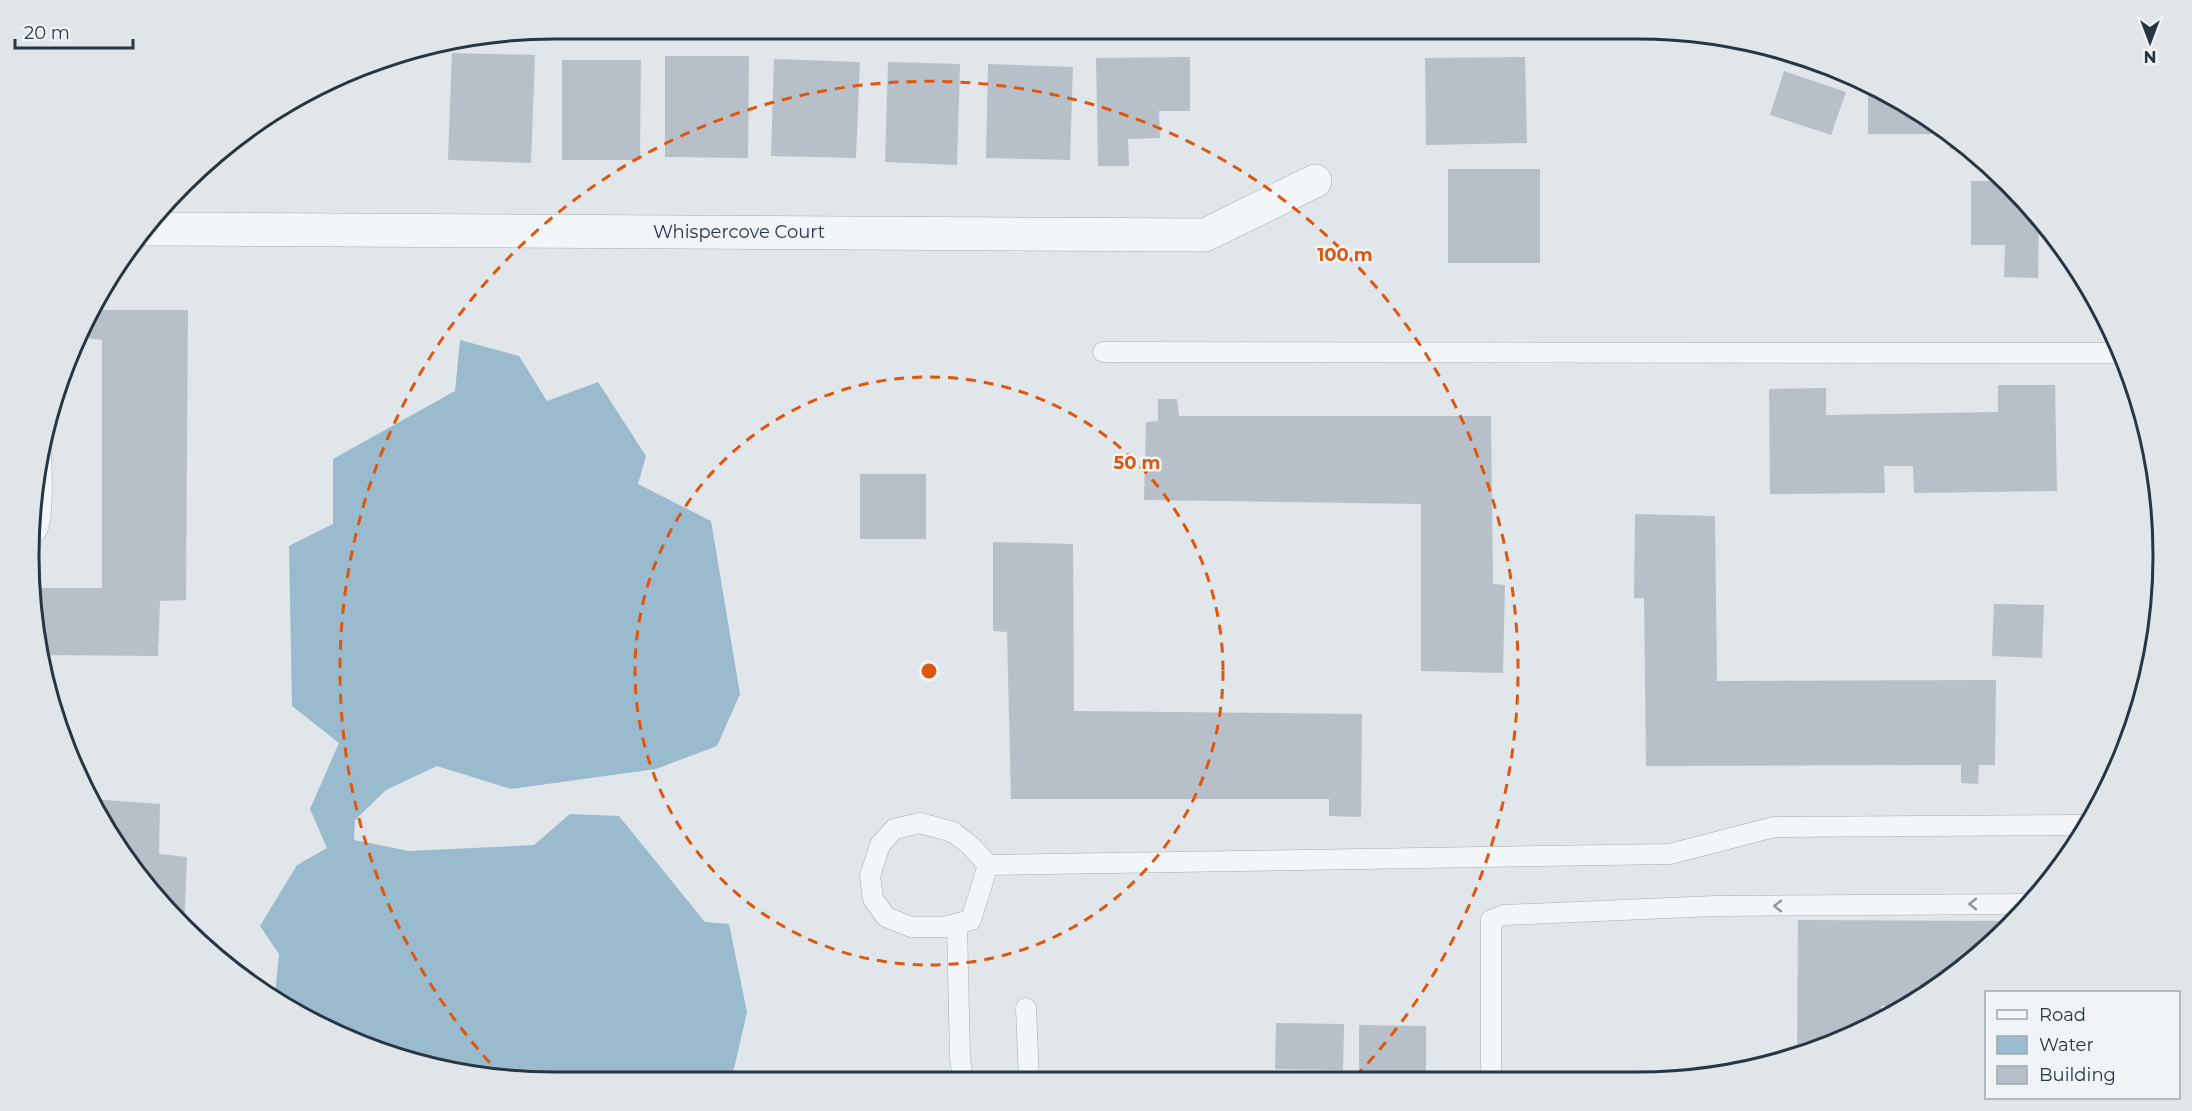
<svg xmlns="http://www.w3.org/2000/svg" width="2192" height="1111" viewBox="0 0 2192 1111" font-family="Montserrat,sans-serif">
  <style>
    .water { fill: #99bbcd }
    .building { fill: #b7c0c8 }
    .lines { fill: none; stroke-linecap: round; stroke-linejoin: round }
    .lane-casing { stroke: #a5aeb5; stroke-width: 21 }
    .street-casing { stroke: #a5aeb5; stroke-width: 34 }
    .lane { stroke: #f3f6f8; stroke-width: 20 }
    .street { stroke: #f3f6f8; stroke-width: 33 }
    .oneway { stroke: #8e969e }
    .ring { fill: none; stroke: #de570f; stroke-width: 3; stroke-dasharray: 10 8 }
    .labels { text-anchor: middle; dominant-baseline: central; stroke-width: 5; stroke-linejoin: round; paint-order: stroke }
    .street-label { font-size: 18px; fill: #283643; stroke: #f0f4f7 }
    .rim { fill: none; stroke: #283643; stroke-width: 3 }
    .centre { fill: #de570f; stroke: #f0f4f7; stroke-width: 3 }
    .ring-label { font-size: 18px; text-anchor: middle; font-weight: bold; fill: #de570f; stroke: #f0f4f7; stroke-width: 5; stroke-linejoin: round; paint-order: stroke }
  </style>
  <rect width="100%" height="100%" fill="#e0e6ea"/>
  <!-- water -->
  <path class="water" d="M 460,340 L 519,356 L 547,401 L 598,382 L 646,456 L 638,484 L 711,521 L 740,694 L 717,746 L 656,769 L 511,789 L 437,766 L 386,790 L 355,820 L 354,840 L 409,851 L 534,845 L 570,814 L 619,816 L 705,922 L 729,924 L 747,1012 L 733,1073 L 707,1081 L 521,1081 L 419,1065 L 323,1028 L 275,994 L 279,954 L 260,926 L 297,865 L 327,848 L 310,809 L 339,743 L 292,706 L 289,546 L 333,524 L 333,459 L 455,391 Z"/>
  <!-- building -->
  <path class="building" d="M 452,53 L 535,55 L 531,163 L 448,160 Z
    M 665,56 L 749,56 L 748,158 L 665,157 Z
    M 1190,57 L 1190,111 L 1159,111 L 1160,138 L 1128,139 L 1129,166 L 1098,166 L 1096,58 Z
    M 1525,57 L 1527,143 L 1426,145 L 1425,58 Z
    M 774,59 L 860,62 L 856,158 L 771,156 Z
    M 562,60 L 641,60 L 640,160 L 562,160 Z
    M 888,62 L 960,64 L 957,165 L 885,162 Z
    M 988,64 L 1073,67 L 1070,160 L 986,158 Z
    M 1784,71 L 1846,92 L 1831,135 L 1770,115 Z
    M 1868,92 L 1884,92 L 1931,121 L 1931,134 L 1868,134 Z
    M 1950,133 L 1957,137 L 1969,149 L 1950,149 Z
    M 1448,169 L 1540,169 L 1540,263 L 1448,263 Z
    M 1971,181 L 2004,181 L 2032,208 L 2039,216 L 2038,278 L 2004,277 L 2005,245 L 1971,245 Z
    M 92,310 L 188,310 L 186,600 L 160,601 L 158,656 L 43,655 L 33,624 L 34,588 L 102,588 L 102,340 L 86,338 L 86,321 Z
    M 1998,385 L 2055,385 L 2057,491 L 1914,493 L 1913,466 L 1884,466 L 1885,493 L 1770,494 L 1769,389 L 1826,388 L 1826,415 L 1998,412 Z
    M 1158,399 L 1177,399 L 1179,416 L 1491,416 L 1493,584 L 1505,585 L 1503,673 L 1421,671 L 1421,504 L 1144,500 L 1146,422 L 1158,421 Z
    M 860,474 L 926,474 L 926,539 L 860,539 Z
    M 1635,514 L 1715,516 L 1717,681 L 1996,680 L 1995,765 L 1979,765 L 1978,784 L 1961,783 L 1961,765 L 1646,766 L 1644,598 L 1634,598 Z
    M 993,542 L 1073,544 L 1074,711 L 1362,714 L 1361,817 L 1329,816 L 1329,799 L 1011,799 L 1007,632 L 993,631 Z
    M 1994,604 L 2044,605 L 2042,658 L 1992,656 Z
    M 90,799 L 160,804 L 159,854 L 187,857 L 184,929 Z
    M 1798,920 L 2013,921 L 1957,974 L 1901,1006 L 1881,1006 L 1881,1017 L 1838,1043 L 1797,1053 Z
    M 1276,1023 L 1344,1024 L 1343,1070 L 1275,1069 Z
    M 1359,1025 L 1426,1026 L 1426,1072 L 1359,1072 Z"/>
  <g class="lines">
    <!-- lane casing -->
    <g class="lane-casing">
      <path id="lane" d="M 1103,352 L 2121,353
        M 36,532 C 45,519 41,463 41,445
        M 920,823 L 953,832 L 972,847 L 988,865 L 971,920 L 944,927 L 911,927 L 886,917 L 873,899 L 870,876 L 880,845 L 894,829 Z
        M 988,865 L 1670,854 L 1774,827 L 2085,825
        M 957,924 L 960,1058 L 963,1080
        M 1026,1008 L 1029,1080
        M 1491,1079 L 1491,920 L 1504,915 L 1715,906 L 2032,904"/>
    </g>
    <!-- street casing -->
    <g class="street-casing">
      <path id="street" d="M 149,229 L 1205,235 L 1315,181"/>
    </g>
    <!-- lane -->
    <use href="#lane" class="lane"/>
    <!-- street -->
    <use href="#street" class="street"/>
  </g>
  <!-- one-way arrows -->
  <defs><path id="oneway-chevron" d="M-2-3.5L2.5 0L-2 3.5" fill="none" stroke-width="1.6" stroke-linecap="round" stroke-linejoin="round" transform="scale(1.5)"/></defs>
  <g class="oneway">
    <use href="#oneway-chevron" transform="translate(1973 904) rotate(180)"/>
    <use href="#oneway-chevron" transform="translate(1778 906) rotate(180)"/>
  </g>
  <!-- distance rings -->
  <g class="ring">
    <circle cx="929" cy="671" r="294"/>
    <path d="M502 1076A589 589 0 1 1 1356 1076"/>
  </g>
  <g class="labels">
    <!-- street labels -->
    <g class="street-label">
      <text x="739" y="232">Whispercove Court</text>
    </g>
  </g>
  <!-- crop -->
  <path d="M0 0H2192V1111H0ZM555 39H1637A516 516 0 0 1 2153 555V556A516 516 0 0 1 1637 1072H555A516 516 0 0 1 39 556V555A516 516 0 0 1 555 39Z" fill="#e0e5e9" fill-rule="evenodd"/>
  <path class="rim" d="M555 39H1637A516 516 0 0 1 2153 555V556A516 516 0 0 1 1637 1072H555A516 516 0 0 1 39 556V555A516 516 0 0 1 555 39Z"/>
  <circle cx="929" cy="671" r="9" class="centre"/>
  <g class="ring-label">
    <text x="1345" y="261">100 m</text>
    <text x="1137" y="469">50 m</text>
  </g>
  <!-- legend -->
  <rect x="1985" y="991" width="195" height="108" fill="#f0f4f7" stroke="#a0a8af" stroke-width="1.5"/>
  <rect x="1997" y="1010" width="30" height="9" fill="#f3f6f8" stroke="#a0a8af" stroke-width="1.5"/>
  <text x="2039" y="1021" font-size="18" fill="#283643">Road</text>
  <rect x="1997" y="1036" width="30" height="18" fill="#99bbcd" stroke="#a0a8af" stroke-width="1.5"/>
  <text x="2039" y="1051" font-size="18" fill="#283643">Water</text>
  <rect x="1997" y="1066" width="30" height="18" fill="#b7c0c8" stroke="#a0a8af" stroke-width="1.5"/>
  <text x="2039" y="1081" font-size="18" fill="#283643">Building</text>
  <!-- north arrow -->
  <g transform="translate(2150 42) rotate(180)" stroke="#f0f4f7" stroke-width="4.5" paint-order="stroke">
  <path d="M0-4.5L10 22L0 15L-10 22Z" fill="#283643"/>
  <text y="-9" font-size="16" font-weight="bold" text-anchor="middle" fill="#283643">N</text>
  </g>
  <!-- scale -->
  <path d="M15 39v9h118v-9" fill="none" stroke="#283643" stroke-width="3"/>
  <text x="24" y="39" font-size="18" fill="#283643" stroke="#f0f4f7" stroke-width="4.5" paint-order="stroke">20 m</text>
</svg>
